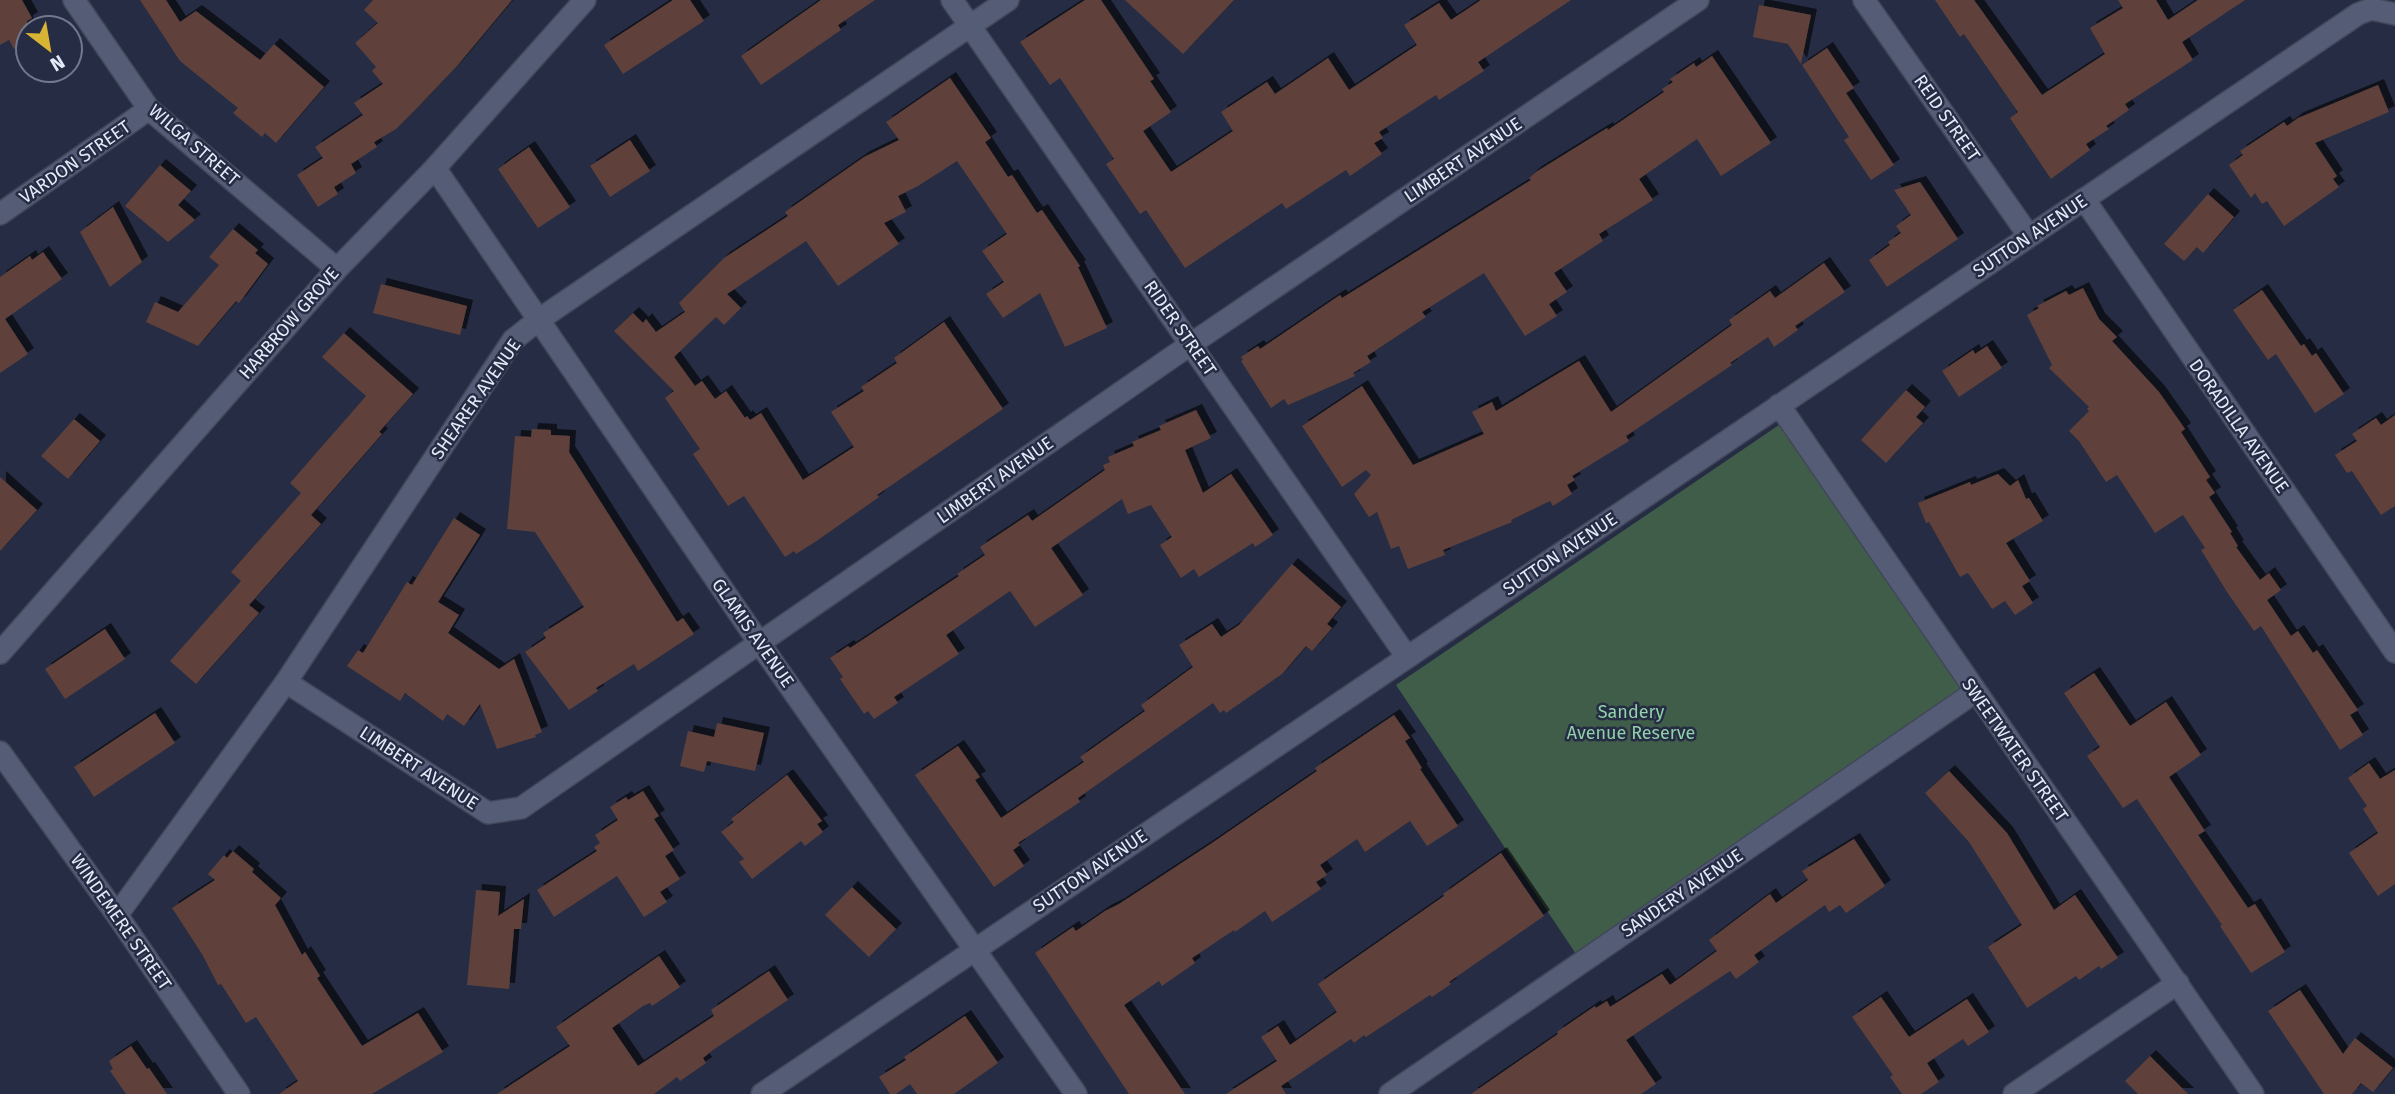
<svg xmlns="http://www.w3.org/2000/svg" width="2395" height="1094" viewBox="0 0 2395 1094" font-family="'Fira Sans',sans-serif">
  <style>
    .green { fill: #405d4a }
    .building { fill: #5e413b; filter: url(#shadow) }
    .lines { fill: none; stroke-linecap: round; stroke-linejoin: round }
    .minor-casing { stroke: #42475b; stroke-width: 24 }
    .minor { stroke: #555d76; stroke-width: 21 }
    .labels { text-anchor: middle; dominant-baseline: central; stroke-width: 5; stroke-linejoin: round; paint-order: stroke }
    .street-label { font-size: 18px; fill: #e5eaf9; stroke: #252c43 }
    .park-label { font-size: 18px; fill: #91d1a7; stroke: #252c43 }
  </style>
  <defs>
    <filter id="shadow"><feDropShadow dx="6" dy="-6" stdDeviation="0" flood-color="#0009"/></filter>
  </defs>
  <rect width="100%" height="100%" fill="#252c43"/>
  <!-- green -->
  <path class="green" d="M 1782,423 L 1967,690 L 1578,957 L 1396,685 Z"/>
  <!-- building -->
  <path class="building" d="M 0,0 L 22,0 L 32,18 L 27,21 L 28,41 L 14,49 L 9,40 L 0,45 Z
    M 140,0 L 166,0 L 180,22 L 196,11 L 260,60 L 274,44 L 324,87 L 276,143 L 265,133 L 262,137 L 233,113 L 238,108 L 180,61 Z
    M 373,0 L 512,0 L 457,66 L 417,108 L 396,129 L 374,142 L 377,147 L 351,164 L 356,173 L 334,187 L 338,194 L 318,207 L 297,175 L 323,158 L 315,147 L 363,115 L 354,103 L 383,84 L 372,71 L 376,67 L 355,43 L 378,23 L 364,10 Z
    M 673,0 L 690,0 L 704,21 L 623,74 L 604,45 Z
    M 821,0 L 875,0 L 838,25 L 841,30 L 761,85 L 741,56 Z
    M 1085,0 L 1101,0 L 1154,79 L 1150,81 L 1171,112 L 1143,131 L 1171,172 L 1233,131 L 1221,112 L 1267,82 L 1275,94 L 1328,58 L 1349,90 L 1417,45 L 1404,25 L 1439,3 L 1451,20 L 1481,0 L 1571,0 L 1478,62 L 1484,71 L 1439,100 L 1436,95 L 1379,132 L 1383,138 L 1374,143 L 1382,154 L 1350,176 L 1346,170 L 1286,209 L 1282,203 L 1185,268 L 1146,210 L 1140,214 L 1106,164 L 1114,159 L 1060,78 L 1050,85 L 1020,42 Z
    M 1125,0 L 1234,0 L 1183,54 Z
    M 1935,0 L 1974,0 L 2042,95 L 2105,54 L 2090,28 L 2123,8 L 2118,0 L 2156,0 L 2168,20 L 2198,0 L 2245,0 L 2182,42 L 2193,60 L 2125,104 L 2129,110 L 2106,126 L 2109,129 L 2086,144 L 2090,150 L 2051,179 L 2010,118 L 2018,112 L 1964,34 L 1960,37 Z
    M 1759,5 L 1811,15 L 1801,64 L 1788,44 L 1753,37 Z
    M 1827,48 L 1854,88 L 1846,93 L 1894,165 L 1871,180 L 1844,140 L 1849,137 L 1802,65 Z
    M 1712,56 L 1771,143 L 1721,176 L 1697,139 L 1639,179 L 1653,200 L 1599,234 L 1603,241 L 1554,273 L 1567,292 L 1549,304 L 1557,316 L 1525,336 L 1484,273 L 1422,312 L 1426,317 L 1367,356 L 1371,362 L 1353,373 L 1355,376 L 1288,405 L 1284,399 L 1271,408 L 1241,361 L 1243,360 L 1241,357 L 1258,346 L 1260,349 L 1340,295 L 1342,298 L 1531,180 L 1529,178 L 1536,172 L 1607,128 L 1608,130 L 1664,92 L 1662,89 L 1673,82 L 1670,79 L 1694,63 L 1696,67 Z
    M 950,78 L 991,138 L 985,142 L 1008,177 L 1012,175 L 1037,213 L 1042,210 L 1080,266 L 1078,267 L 1107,328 L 1065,347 L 1040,293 L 1003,318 L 986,294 L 1004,282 L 982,251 L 1007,234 L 957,161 L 918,186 L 898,196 L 906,212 L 884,223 L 899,244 L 838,286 L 806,241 L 727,294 L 741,308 L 724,325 L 716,317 L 674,357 L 695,386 L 702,381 L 715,399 L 726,391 L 745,418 L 747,416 L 750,420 L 761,413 L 803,480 L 854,447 L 831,412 L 864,391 L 861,387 L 897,363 L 894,358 L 944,322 L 1003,409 L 877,495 L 879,497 L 818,540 L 796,554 L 794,551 L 785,557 L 744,496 L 728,506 L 693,454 L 700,449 L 665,398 L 674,391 L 614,331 L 633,313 L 643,323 L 646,319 L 656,332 L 685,312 L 679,303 L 724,258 L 788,216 L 785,212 L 864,157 L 899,140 L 886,122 Z
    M 2378,85 L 2389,112 L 2315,143 L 2337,176 L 2333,179 L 2339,187 L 2284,226 L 2267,201 L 2262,204 L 2255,193 L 2251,198 L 2229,165 L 2243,155 L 2240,151 L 2284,122 L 2287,126 L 2298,118 Z
    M 630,140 L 650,171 L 610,197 L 590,166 Z
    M 529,147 L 570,207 L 538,228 L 498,169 Z
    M 160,165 L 191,191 L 178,205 L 195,220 L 168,242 L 125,206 Z
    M 1920,182 L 1958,239 L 1887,287 L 1869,260 L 1890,245 L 1888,242 L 1901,233 L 1896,226 L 1911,215 L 1894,190 Z
    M 2208,194 L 2234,217 L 2203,253 L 2197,247 L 2184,261 L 2164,244 Z
    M 113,207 L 142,262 L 110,287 L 80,232 Z
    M 233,229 L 258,250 L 255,253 L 268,264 L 239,303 L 236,301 L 198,346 L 146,322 L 155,302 L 178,312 L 219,265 L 209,257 Z
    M 43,252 L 62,279 L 5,319 L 28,354 L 0,373 L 0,277 L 30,256 L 32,260 Z
    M 1824,263 L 1845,292 L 1795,326 L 1798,330 L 1774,347 L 1768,337 L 1730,363 L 1732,365 L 1626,436 L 1629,441 L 1572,476 L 1575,480 L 1567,485 L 1572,494 L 1553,506 L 1550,501 L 1511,520 L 1512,522 L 1443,550 L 1445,555 L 1408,569 L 1399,546 L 1391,549 L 1377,512 L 1369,517 L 1354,494 L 1371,475 L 1366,470 L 1342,487 L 1302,426 L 1362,386 L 1413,465 L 1484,434 L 1472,412 L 1492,402 L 1496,411 L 1579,361 L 1611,412 L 1732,325 L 1729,320 L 1770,291 L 1775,298 Z
    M 381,284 L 467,306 L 460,335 L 373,313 Z
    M 2083,288 L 2099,319 L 2117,337 L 2112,341 L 2159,392 L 2185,429 L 2181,432 L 2210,477 L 2206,480 L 2215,493 L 2209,497 L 2232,532 L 2230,533 L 2238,546 L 2236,547 L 2260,580 L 2269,573 L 2281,590 L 2267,600 L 2291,636 L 2298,631 L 2313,653 L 2317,650 L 2358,710 L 2350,715 L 2363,735 L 2340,750 L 2261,626 L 2254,631 L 2227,592 L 2201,550 L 2205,548 L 2183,515 L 2155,533 L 2117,475 L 2106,482 L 2079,441 L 2069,431 L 2089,411 L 2087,409 L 2089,407 L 2049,368 L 2052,365 L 2027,315 L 2039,308 L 2037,306 L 2066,291 L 2069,295 Z
    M 2262,290 L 2301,346 L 2304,344 L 2312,356 L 2316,353 L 2344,394 L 2315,413 L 2276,354 L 2268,360 L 2233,310 Z
    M 344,333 L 413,394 L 379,432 L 382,434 L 311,515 L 321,524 L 249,605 L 259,613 L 196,684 L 170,661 L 241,581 L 231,572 L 301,493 L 290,483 L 366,396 L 322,357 Z
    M 1987,346 L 2002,368 L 1959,397 L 1942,371 L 1973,350 L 1975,354 Z
    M 1906,390 L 1925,407 L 1916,417 L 1923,423 L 1886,463 L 1861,440 Z
    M 1196,410 L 1211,438 L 1185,450 L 1203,493 L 1231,474 L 1273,535 L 1255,547 L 1253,543 L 1199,577 L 1194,569 L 1181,578 L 1160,545 L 1172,537 L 1151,505 L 1128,514 L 1122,499 L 1051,548 L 1083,595 L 1035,627 L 1010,591 L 946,635 L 959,654 L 894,697 L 898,703 L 874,719 L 868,711 L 864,714 L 840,679 L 843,677 L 830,658 L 848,646 L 850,648 L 959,576 L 957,574 L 985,555 L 980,547 L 1028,515 L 1032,521 L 1105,470 L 1103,465 L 1110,462 L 1108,457 L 1134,446 L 1132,442 L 1161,430 L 1159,426 Z
    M 2395,415 L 2395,506 L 2381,515 L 2352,471 L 2347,473 L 2335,455 L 2357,441 L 2352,434 L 2376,418 L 2381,425 Z
    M 74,419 L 100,441 L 68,479 L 41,456 Z
    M 532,429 L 551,430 L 551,435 L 570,436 L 569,452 L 677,622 L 683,618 L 694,634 L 638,671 L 634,664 L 596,688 L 598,691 L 569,710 L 525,652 L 546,638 L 543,633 L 584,607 L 535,532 L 507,529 L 515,436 L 531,437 Z
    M 1998,474 L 2010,486 L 2018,480 L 2026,499 L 2029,498 L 2043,521 L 2006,543 L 2030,581 L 2022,586 L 2033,603 L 2015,615 L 2005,601 L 1992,609 L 1968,573 L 1960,577 L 1929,522 L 1926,523 L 1918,503 L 1970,482 L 1971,485 Z
    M 0,477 L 37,510 L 0,551 Z
    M 454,518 L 480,535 L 438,602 L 459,615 L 448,633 L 499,669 L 514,659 L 542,732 L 535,735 L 536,737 L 497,749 L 480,704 L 464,726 L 447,714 L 443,721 L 405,693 L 400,701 L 347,666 L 358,650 L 363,653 L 407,582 L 412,585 Z
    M 1292,564 L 1341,607 L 1327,624 L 1332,628 L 1312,651 L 1306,646 L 1282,674 L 1226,713 L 1224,710 L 1220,713 L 1213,703 L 1078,798 L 1080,802 L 1018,843 L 1020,845 L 1013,850 L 1024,866 L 994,887 L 915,775 L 958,746 L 980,777 L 975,780 L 1001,818 L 1084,762 L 1080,757 L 1145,711 L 1141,705 L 1193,667 L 1179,645 L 1212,624 L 1221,637 L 1239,625 Z
    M 105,629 L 125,659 L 65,699 L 45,669 Z
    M 2094,673 L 2130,726 L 2166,702 L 2201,755 L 2169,777 L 2205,831 L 2198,835 L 2248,908 L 2255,904 L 2285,952 L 2251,973 L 2220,926 L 2222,925 L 2137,799 L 2123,808 L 2087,756 L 2100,747 L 2064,693 Z
    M 155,713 L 175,743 L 94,797 L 74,767 Z
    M 1394,715 L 1410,738 L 1405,741 L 1422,768 L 1420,769 L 1458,826 L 1427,846 L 1410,821 L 1365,852 L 1357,839 L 1320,865 L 1327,875 L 1316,882 L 1321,889 L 1272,922 L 1265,911 L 1235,932 L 1234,930 L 1192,958 L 1195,963 L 1162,986 L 1159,981 L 1124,1005 L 1185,1094 L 1129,1094 L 1035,953 L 1073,927 L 1076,931 L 1105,911 L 1119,904 L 1212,843 L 1317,771 L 1315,768 Z
    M 717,723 L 764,733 L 755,771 L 707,761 L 704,772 L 680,766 L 688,731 L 714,737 Z
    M 2369,763 L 2380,779 L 2395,770 L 2395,884 L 2378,896 L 2349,853 L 2378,833 L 2363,809 L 2367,806 L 2348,778 Z
    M 1949,771 L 2007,833 L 2054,910 L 2075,895 L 2118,958 L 2101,969 L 2099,966 L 2079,980 L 2076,976 L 2027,1008 L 1988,947 L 2022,925 L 1969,842 L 1925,793 Z
    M 787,775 L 822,821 L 817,824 L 823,832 L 805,846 L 801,841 L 752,879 L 739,862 L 744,859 L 721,832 L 734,822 L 731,819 Z
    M 643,791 L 659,816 L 654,819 L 674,850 L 665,856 L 680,879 L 660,892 L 667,902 L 644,917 L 617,876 L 554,917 L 537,890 L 597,851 L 594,847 L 600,843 L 595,835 L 618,820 L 610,807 L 626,797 L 628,800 Z
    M 1854,839 L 1885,886 L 1846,913 L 1840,905 L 1829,912 L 1825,905 L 1754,955 L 1759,962 L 1736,979 L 1730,971 L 1626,1040 L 1656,1084 L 1641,1094 L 1471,1094 L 1558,1034 L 1557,1032 L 1595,1006 L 1596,1008 L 1607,1001 L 1610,1007 L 1662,974 L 1670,985 L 1717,951 L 1709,940 L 1770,894 L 1776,903 L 1808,880 L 1802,871 Z
    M 233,851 L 254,869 L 252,872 L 281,898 L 275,905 L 302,955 L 305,952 L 320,976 L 317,978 L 362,1046 L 418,1013 L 443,1052 L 372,1094 L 279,1094 L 298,1081 L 256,1017 L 246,1023 L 221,984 L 218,985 L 202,954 L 172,908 L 215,880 L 208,874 L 224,855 L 227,858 Z
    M 1501,853 L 1544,916 L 1449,982 L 1451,984 L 1432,997 L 1430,995 L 1366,1037 L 1364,1035 L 1354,1043 L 1351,1039 L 1281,1086 L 1286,1094 L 1226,1094 L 1277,1061 L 1261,1037 L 1278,1026 L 1290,1045 L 1337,1012 L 1318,984 L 1444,896 L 1443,894 Z
    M 852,887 L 896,929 L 869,957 L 825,915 Z
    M 476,890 L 500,892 L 498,916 L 524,899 L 521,929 L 514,929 L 509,989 L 467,985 Z
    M 659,956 L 680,987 L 652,1006 L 650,1003 L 643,1006 L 612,1028 L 638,1066 L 714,1016 L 711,1010 L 769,971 L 788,1000 L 713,1050 L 703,1058 L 706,1063 L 680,1081 L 677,1077 L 654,1094 L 497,1094 L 570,1046 L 556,1027 Z
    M 2300,990 L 2343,1054 L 2355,1038 L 2393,1068 L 2373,1092 L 2361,1083 L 2352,1094 L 2324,1094 L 2268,1011 Z
    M 1881,997 L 1909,1037 L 1967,999 L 1989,1032 L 1968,1046 L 1963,1039 L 1927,1063 L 1939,1082 L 1921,1094 L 1902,1094 L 1890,1077 L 1893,1075 L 1852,1017 Z
    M 965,1016 L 998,1063 L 954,1094 L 917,1094 L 910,1084 L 896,1094 L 890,1094 L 879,1077 L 906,1060 L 904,1057 Z
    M 131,1046 L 147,1069 L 149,1068 L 167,1094 L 126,1094 L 110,1071 L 113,1069 L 109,1061 Z
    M 2150,1056 L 2188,1094 L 2138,1094 L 2125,1081 Z"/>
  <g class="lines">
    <!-- minor casing -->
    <g class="minor-casing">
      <path id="minor" d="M 74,0 L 149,109 L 337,269
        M 952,0 L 1407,657
        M 1864,0 L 2029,236
        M 435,168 L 760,644 L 1076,1094
        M 2084,199 L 2395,652
        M 0,214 L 149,109
        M 1779,405 L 2253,1094
        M 0,653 L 337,269 L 435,168 L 585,0
        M 286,682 L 488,813 L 521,808 L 1191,344 L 1698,0
        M 0,752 L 117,915 L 239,1094
        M 117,915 L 286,682 L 513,340 L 537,321 L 1008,0
        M 762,1094 L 2358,14 L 2371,9 L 2395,14
        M 1390,1094 L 1975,692
        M 2014,1094 L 2178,983"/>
    </g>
    <!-- minor -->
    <use href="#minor" class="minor"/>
  </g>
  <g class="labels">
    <!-- street labels -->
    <g class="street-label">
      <text transform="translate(1947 118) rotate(55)">REID STREET</text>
      <text transform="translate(194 145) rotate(41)">WILGA STREET</text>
      <text transform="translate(1463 160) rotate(-34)">LIMBERT AVENUE</text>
      <text transform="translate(75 162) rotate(-35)">VARDON STREET</text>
      <text transform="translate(2030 236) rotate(-34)">SUTTON AVENUE</text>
      <text transform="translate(289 323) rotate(-49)">HARBROW GROVE</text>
      <text transform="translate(1180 328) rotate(55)">RIDER STREET</text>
      <text transform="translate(476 399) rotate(-55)">SHEARER AVENUE</text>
      <text transform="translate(2239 426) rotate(55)">DORADILLA AVENUE</text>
      <text transform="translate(995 480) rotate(-35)">LIMBERT AVENUE</text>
      <text transform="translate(1560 554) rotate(-34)">SUTTON AVENUE</text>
      <text transform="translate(753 633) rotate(55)">GLAMIS AVENUE</text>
      <text transform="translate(2015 750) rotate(55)">SWEETWATER STREET</text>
      <text transform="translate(419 768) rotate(33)">LIMBERT AVENUE</text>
      <text transform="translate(1090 871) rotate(-34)">SUTTON AVENUE</text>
      <text transform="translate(1682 893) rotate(-34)">SANDERY AVENUE</text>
      <text transform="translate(121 922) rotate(55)">WINDEMERE STREET</text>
    </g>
    <!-- park labels -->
    <g class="park-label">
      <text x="1631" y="712">Sandery<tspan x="1631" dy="21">Avenue Reserve</tspan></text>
    </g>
  </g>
  <!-- north arrow -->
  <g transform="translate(49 49) rotate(149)"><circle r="33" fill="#252c43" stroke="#72788c" stroke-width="2"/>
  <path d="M0-5L12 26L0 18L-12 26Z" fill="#d8b434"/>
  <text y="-10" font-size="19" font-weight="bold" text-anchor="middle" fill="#e5eaf9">N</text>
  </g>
</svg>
